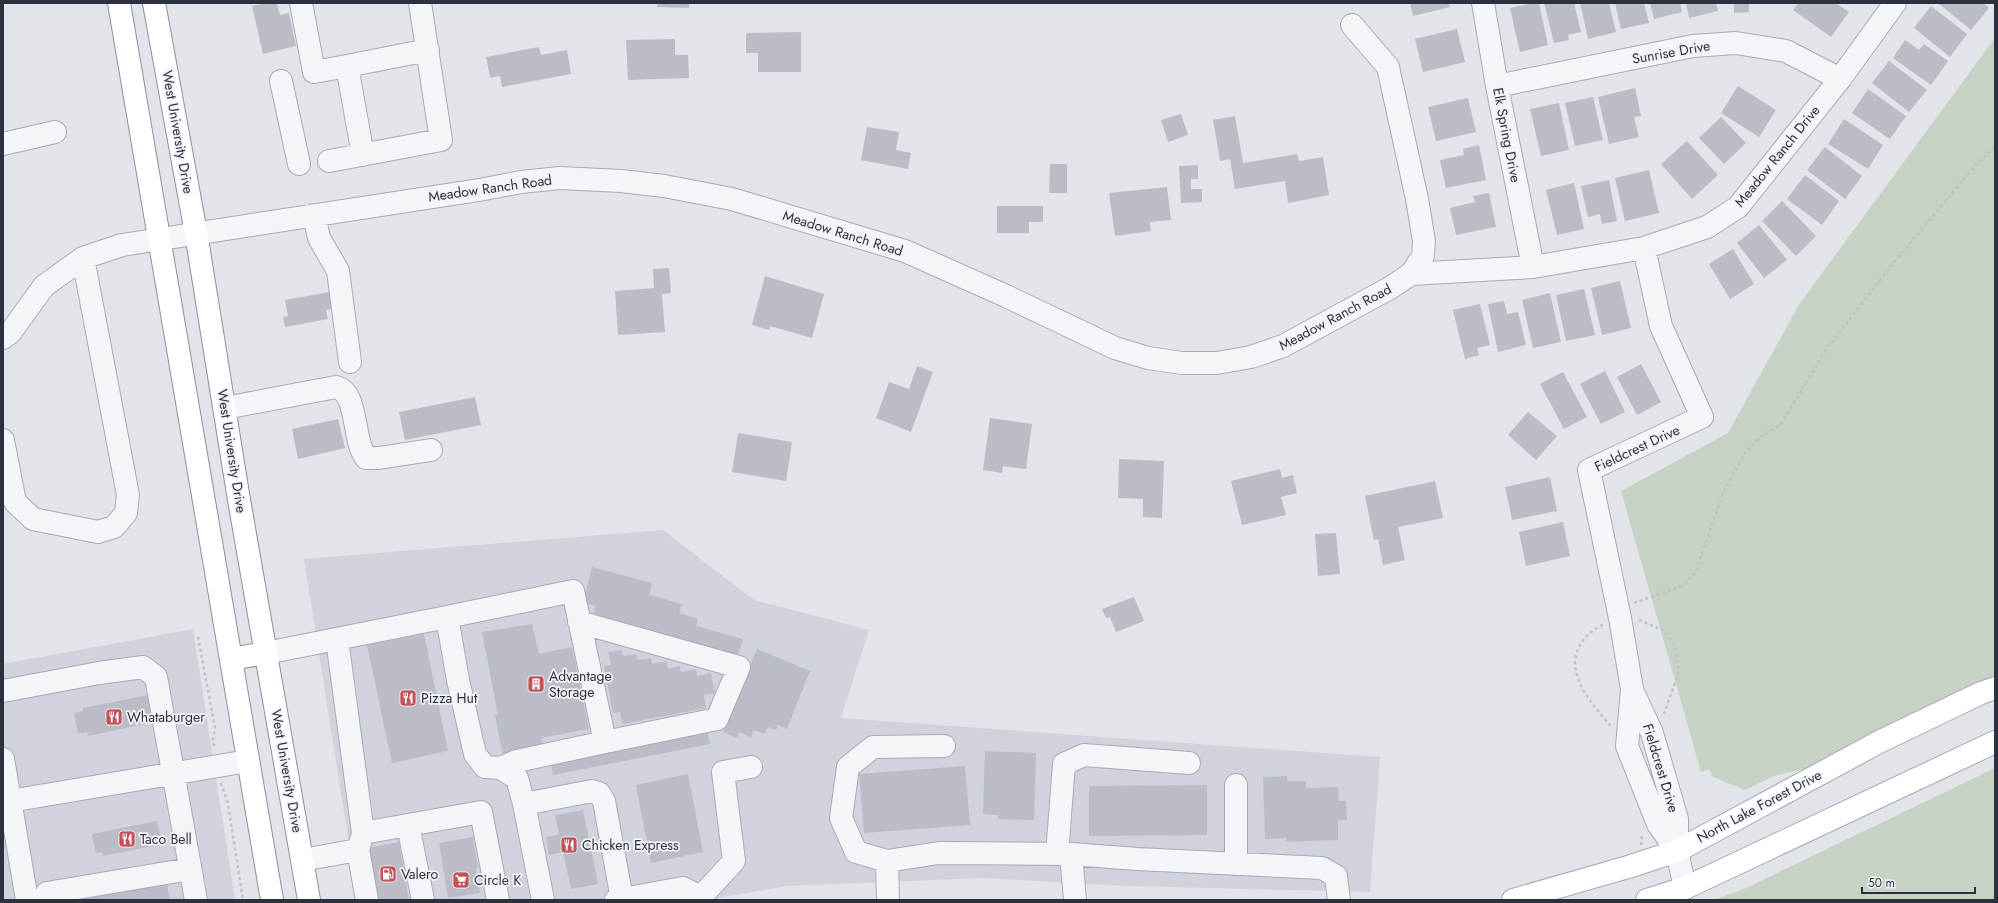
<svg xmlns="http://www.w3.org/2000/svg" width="1998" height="903" viewBox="0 0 1998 903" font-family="Jost,sans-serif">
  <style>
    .built { fill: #d0d3db }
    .green { fill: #c6d2c4 }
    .building { fill: #babdc6 }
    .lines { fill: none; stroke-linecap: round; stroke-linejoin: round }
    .minor-casing { stroke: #a8abb3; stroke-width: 24 }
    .major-casing { stroke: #a2a8b4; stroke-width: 24 }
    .highway-casing { stroke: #8b919f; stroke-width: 24 }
    .path { stroke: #c0c2c8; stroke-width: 2.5; stroke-dasharray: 3 3; stroke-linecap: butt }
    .minor { stroke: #f4f5f8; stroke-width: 22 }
    .major { stroke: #fff; stroke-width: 22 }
    .highway { stroke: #fff; stroke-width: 22 }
    .labels { text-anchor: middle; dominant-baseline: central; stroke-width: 3.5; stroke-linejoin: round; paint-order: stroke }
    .street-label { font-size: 14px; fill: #2c3140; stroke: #f2f3f7 }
    .poi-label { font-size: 14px; fill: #2c3140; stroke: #f2f3f7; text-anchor: start }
  </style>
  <rect width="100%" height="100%" fill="#e2e4e9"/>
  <!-- built -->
  <path class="built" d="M 663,530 L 754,600 L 869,630 L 841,718 L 1380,757 L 1370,892 L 1125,886 L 983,878 L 787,886 L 708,900 L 358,900 L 304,559 Z
    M 193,629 L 235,900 L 3,900 L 3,664 Z"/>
  <!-- green -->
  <path class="green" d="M 1995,38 L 1995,681 L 1825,764 L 1774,776 L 1745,790 L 1713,777 L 1709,769 L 1701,772 L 1621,491 L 1728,433 L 1800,303 Z
    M 1995,768 L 1995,900 L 1714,900 L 1744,889 Z"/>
  <!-- building -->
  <path class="building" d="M 266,3 L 277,3 L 280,15 L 289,13 L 296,46 L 263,54 L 252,6 Z
    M 657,3 L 689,3 L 689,8 L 657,7 Z
    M 1410,3 L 1449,3 L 1450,7 L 1413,16 Z
    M 1533,3 L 1539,3 L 1548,45 L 1520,52 L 1510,8 Z
    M 1544,3 L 1574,3 L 1581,32 L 1568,35 L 1569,40 L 1554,43 Z
    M 1580,3 L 1609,3 L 1616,32 L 1588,39 Z
    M 1615,3 L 1644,3 L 1649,23 L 1621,29 Z
    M 1650,3 L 1680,3 L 1682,12 L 1654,19 Z
    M 1686,3 L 1716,3 L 1718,11 L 1689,18 Z
    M 1734,3 L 1749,3 L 1749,12 L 1734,13 Z
    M 1798,3 L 1836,3 L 1849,12 L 1831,37 L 1793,10 Z
    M 1938,3 L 1983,3 L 1989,8 L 1971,30 Z
    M 1931,6 L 1967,34 L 1950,57 L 1914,28 Z
    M 1457,29 L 1465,62 L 1423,72 L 1415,39 Z
    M 801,32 L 801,72 L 758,72 L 758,53 L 746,53 L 746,33 Z
    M 675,39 L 675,55 L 688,55 L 689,78 L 628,80 L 626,40 Z
    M 1905,40 L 1919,50 L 1924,44 L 1948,61 L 1931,85 L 1893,58 Z
    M 539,47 L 541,55 L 567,50 L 571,74 L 502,87 L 500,76 L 490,78 L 486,57 Z
    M 1889,61 L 1927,90 L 1909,112 L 1872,83 Z
    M 1738,86 L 1776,110 L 1759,137 L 1721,113 Z
    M 1635,88 L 1641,116 L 1634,117 L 1639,137 L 1609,144 L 1598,97 Z
    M 1868,89 L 1906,116 L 1890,139 L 1852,113 Z
    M 1593,97 L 1603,140 L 1575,146 L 1565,103 Z
    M 1468,98 L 1476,132 L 1436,141 L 1428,107 Z
    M 1559,103 L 1569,150 L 1541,156 L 1530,109 Z
    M 1181,114 L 1188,135 L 1168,142 L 1161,120 Z
    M 1235,116 L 1243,163 L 1297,154 L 1299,161 L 1323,157 L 1329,195 L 1288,203 L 1285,181 L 1235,189 L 1230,159 L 1220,161 L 1213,120 Z
    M 1721,117 L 1746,143 L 1724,164 L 1699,138 Z
    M 1844,119 L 1883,145 L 1868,169 L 1828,144 Z
    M 867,127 L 899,132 L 896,150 L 911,153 L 908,169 L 861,160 Z
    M 1687,141 L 1718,175 L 1692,199 L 1661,164 Z
    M 1479,145 L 1486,180 L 1446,188 L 1440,160 L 1464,155 L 1463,149 Z
    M 1825,147 L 1862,176 L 1845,199 L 1807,170 Z
    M 1050,164 L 1067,164 L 1067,193 L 1049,193 Z
    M 1198,165 L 1198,179 L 1191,179 L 1191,189 L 1202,189 L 1202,202 L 1181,203 L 1179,166 Z
    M 1649,170 L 1659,213 L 1625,221 L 1615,178 Z
    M 1805,175 L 1839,201 L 1822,225 L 1787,199 Z
    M 1609,180 L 1617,221 L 1602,224 L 1600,214 L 1588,217 L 1581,186 Z
    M 1574,183 L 1584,229 L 1557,235 L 1546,190 Z
    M 1167,187 L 1171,220 L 1150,222 L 1151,231 L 1115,236 L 1109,193 Z
    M 1489,193 L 1496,227 L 1456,235 L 1450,208 L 1475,202 L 1473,196 Z
    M 1782,201 L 1816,236 L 1796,256 L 1762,221 Z
    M 997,206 L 1043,206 L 1043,222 L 1029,222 L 1029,233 L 997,233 Z
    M 1759,225 L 1787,260 L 1764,278 L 1737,243 Z
    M 1733,249 L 1754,284 L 1730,299 L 1709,264 Z
    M 669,268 L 671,293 L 662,294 L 665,332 L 618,335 L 615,291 L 654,288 L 653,269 Z
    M 765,276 L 824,294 L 812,338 L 770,326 L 769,330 L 752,325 Z
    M 1620,281 L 1631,328 L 1602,335 L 1591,288 Z
    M 1584,289 L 1595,335 L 1566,341 L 1556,295 Z
    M 329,292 L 332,309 L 326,310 L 328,319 L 285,327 L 283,317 L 288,316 L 285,300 Z
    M 1550,293 L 1561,342 L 1533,348 L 1522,300 Z
    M 1504,301 L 1507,314 L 1518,312 L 1526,345 L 1498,352 L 1488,304 Z
    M 1480,304 L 1490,345 L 1477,348 L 1479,355 L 1465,359 L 1453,310 Z
    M 1641,364 L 1661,402 L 1637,415 L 1617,377 Z
    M 917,366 L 933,372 L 911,432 L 876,418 L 889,382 L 909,389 Z
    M 1605,371 L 1625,412 L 1601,424 L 1580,384 Z
    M 1563,372 L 1587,417 L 1564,429 L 1540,384 Z
    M 475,397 L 481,425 L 405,440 L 399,412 Z
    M 1528,412 L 1557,436 L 1536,460 L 1508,435 Z
    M 990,418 L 1032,424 L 1026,469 L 1003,466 L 1002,473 L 983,470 Z
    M 338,419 L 345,448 L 298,459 L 292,429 Z
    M 738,433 L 792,442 L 786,481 L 732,472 Z
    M 1119,459 L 1164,461 L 1162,518 L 1143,517 L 1143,499 L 1118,498 Z
    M 1280,469 L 1282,478 L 1293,475 L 1297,493 L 1281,497 L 1286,515 L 1242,525 L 1231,481 Z
    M 1550,477 L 1557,511 L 1512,520 L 1505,487 Z
    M 1435,481 L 1443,518 L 1398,527 L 1405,560 L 1383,565 L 1378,539 L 1374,540 L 1365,496 Z
    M 1563,522 L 1570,556 L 1526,566 L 1519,532 Z
    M 1336,533 L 1340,574 L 1318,576 L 1315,534 Z
    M 592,567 L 652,583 L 649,595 L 682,604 L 679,613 L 698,619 L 696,626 L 743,639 L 738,655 L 593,616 L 595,606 L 583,603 Z
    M 1134,597 L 1144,621 L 1116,632 L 1110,617 L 1106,618 L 1102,609 Z
    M 532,624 L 539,654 L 572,647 L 589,729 L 541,738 L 543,748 L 503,756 L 495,715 L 498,715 L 482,632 Z
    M 424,634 L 448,751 L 392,763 L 367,645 Z
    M 757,649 L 810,671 L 787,729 L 778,725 L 776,730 L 768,727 L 765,734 L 754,730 L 751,737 L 739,732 L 737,738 L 723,732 Z
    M 621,650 L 623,656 L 636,654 L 638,660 L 651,658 L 652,664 L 667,661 L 668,669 L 679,666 L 681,672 L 696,669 L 697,676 L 711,673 L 715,693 L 704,695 L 706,708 L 623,724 L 620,712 L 613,713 L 604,666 L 611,665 L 608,652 Z
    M 148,695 L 154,722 L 88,736 L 87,732 L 78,734 L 74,713 L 83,711 L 83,708 Z
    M 708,732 L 710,744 L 553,775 L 551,762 Z
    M 985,751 L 1036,753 L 1034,820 L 998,819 L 998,815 L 983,814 Z
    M 965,766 L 970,825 L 864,833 L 859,774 Z
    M 688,774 L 703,852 L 651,863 L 636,785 Z
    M 1287,776 L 1287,781 L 1306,781 L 1306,788 L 1338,787 L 1339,801 L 1346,801 L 1347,820 L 1338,820 L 1338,840 L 1286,842 L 1286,838 L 1265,839 L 1263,777 Z
    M 1207,785 L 1207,835 L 1089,836 L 1089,786 Z
    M 583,810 L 598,884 L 571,889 L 563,852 L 549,855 L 546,837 L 559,835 L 555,815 Z
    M 157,821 L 162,844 L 103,856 L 102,852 L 96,853 L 92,834 Z
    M 473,837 L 478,867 L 476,868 L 480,893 L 448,898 L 439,843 Z
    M 399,842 L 409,900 L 376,900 L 367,848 Z
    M 167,883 L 170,900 L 72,900 L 72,899 Z"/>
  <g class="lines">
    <!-- minor casing -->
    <g class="minor-casing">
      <path id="minor" d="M 301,3 L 314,72 L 347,66
        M 1483,3 L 1497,86 L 1533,267
        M 281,81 L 299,164
        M 1497,86 L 1693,46 L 1736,43 L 1786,51 L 1840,79
        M 3,144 L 55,132
        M 363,155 L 347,66 L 428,50
        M 329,161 L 441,140 L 420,3
        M 314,215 L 319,238 L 338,271 L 350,362
        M 1644,248 L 1661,326 L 1702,417 L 1589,470 L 1620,618 L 1632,689 L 1627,746 L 1658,824 L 1677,851
        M 1411,274 L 1533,267 L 1644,248 L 1707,227 L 1738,207 L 1840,79 L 1895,3
        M 3,338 L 10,333 L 44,286 L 83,258 L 122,245 L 479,190 L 521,182 L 560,178 L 621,181 L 664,186 L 732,199 L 905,251 L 1006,296 L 1115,348 L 1148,358 L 1182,363 L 1217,363 L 1251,357 L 1283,346 L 1390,288 L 1411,274 L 1423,256 L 1424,241 L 1417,199 L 1388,67 L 1352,25
        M 225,408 L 336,387 C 359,393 352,440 366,458 L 379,458 L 431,450
        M 3,440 L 15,502 L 33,519 L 98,532 L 114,527 L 126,513 L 128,495 L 83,258
        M 447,617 L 573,591 L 605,742 L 517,761 L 500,768
        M 579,622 L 739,667 L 717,719 L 605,742
        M 337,639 L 363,833 L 358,850 L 367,900
        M 266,653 L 447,617 L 458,680 L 475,754 L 485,767 L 500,768 L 517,778 L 524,804 L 592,791 L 599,793 L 604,801 L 622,899 L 616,900
        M 1632,690 L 1652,733 L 1677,819 L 1677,851 L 1685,888
        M 3,691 L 99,673 L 143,667 L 156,677 L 196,900
        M 3,759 L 27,900
        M 10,801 L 248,761
        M 524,804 L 543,900
        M 408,825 L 423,900
        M 363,833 L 481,812 L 498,900
        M 1057,854 L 1064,764 L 1084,755 L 1189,763
        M 1071,854 L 1137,859 L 1322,868 L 1336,876 L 1339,900
        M 302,860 L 358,850
        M 887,861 L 856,852 L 841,818 L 848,767 L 873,747 L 944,746
        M 1236,864 L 1236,785
        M 47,893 L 190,869
        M 700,898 L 734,861 L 723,772 L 751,767
        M 622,899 L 683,888 L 697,895 L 701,900
        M 888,900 L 887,861 L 939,853 L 1071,854 L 1075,900"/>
    </g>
    <!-- major casing -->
    <g class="major-casing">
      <path id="major" d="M 1513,900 L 1628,867 L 1677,851 L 1879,742 L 1981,693 L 1995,688
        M 1647,900 L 1685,888 L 1995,742"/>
    </g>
    <!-- highway casing -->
    <g class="highway-casing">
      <path id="highway" d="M 119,3 L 272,900
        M 154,3 L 196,233 L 239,500 L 309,900
        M 231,659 L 266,653"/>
    </g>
    <!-- path -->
    <path class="path" d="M 1634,603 L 1682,586 L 1695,573 L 1723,493 L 1743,456 L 1760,437 L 1781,424 L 1827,348 L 1895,261 L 1981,159 L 1995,147
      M 1639,620 L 1665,631 L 1675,648 L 1679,671 L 1664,714
      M 1603,625 C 1592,630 1584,637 1579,647 C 1565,676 1593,705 1611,726
      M 198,637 L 215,728 L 213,740 L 215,748
      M 221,783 L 228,804 L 243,900
      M 1641,845 L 1642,834"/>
    <!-- minor -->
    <use href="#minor" class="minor"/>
    <!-- major -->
    <use href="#major" class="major"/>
    <!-- highway -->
    <use href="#highway" class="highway"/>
  </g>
  <!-- icons -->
  <defs>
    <g id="building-square" transform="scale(0.9)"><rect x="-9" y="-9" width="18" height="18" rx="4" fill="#c3525b" stroke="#f2f3f7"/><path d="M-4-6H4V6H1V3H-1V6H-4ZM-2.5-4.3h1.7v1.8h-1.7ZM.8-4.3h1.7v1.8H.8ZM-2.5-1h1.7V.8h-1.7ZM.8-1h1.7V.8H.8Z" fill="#fff"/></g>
    <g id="restaurant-square" transform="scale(0.9)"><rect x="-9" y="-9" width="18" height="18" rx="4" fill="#c3525b" stroke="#f2f3f7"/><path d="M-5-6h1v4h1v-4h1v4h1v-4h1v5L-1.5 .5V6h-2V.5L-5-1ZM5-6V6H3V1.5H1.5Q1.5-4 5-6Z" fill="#fff"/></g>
    <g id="fuel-square" transform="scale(0.9)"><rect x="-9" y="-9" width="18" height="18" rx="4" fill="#c3525b" stroke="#f2f3f7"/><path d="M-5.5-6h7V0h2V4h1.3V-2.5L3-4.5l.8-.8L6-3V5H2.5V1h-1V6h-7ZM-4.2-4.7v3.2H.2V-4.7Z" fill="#fff"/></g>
    <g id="supermarket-square" transform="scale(0.9)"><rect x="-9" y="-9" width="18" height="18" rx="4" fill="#c3525b" stroke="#f2f3f7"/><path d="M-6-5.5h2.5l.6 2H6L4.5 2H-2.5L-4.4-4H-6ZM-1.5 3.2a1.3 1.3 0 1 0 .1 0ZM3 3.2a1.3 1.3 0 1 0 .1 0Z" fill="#fff"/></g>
  </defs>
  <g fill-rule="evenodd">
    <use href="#building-square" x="536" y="684"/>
    <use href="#restaurant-square" x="408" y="698"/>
    <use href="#restaurant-square" x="114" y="717"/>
    <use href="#restaurant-square" x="127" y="839"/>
    <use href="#restaurant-square" x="569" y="845"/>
    <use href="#fuel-square" x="388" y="874"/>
    <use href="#supermarket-square" x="461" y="880"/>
  </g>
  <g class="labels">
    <!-- street labels -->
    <g class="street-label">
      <text transform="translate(1671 52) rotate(-10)">Sunrise Drive</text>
      <text transform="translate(178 132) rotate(80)">West University Drive</text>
      <text transform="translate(1507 135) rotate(79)">Elk Spring Drive</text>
      <text transform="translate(1777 156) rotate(-51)">Meadow Ranch Drive</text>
      <text transform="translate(490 188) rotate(-8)">Meadow Ranch Road</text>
      <text transform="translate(843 233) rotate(17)">Meadow Ranch Road</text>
      <text transform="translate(1335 317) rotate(-28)">Meadow Ranch Road</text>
      <text transform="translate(1637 448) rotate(-25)">Fieldcrest Drive</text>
      <text transform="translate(232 451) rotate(81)">West University Drive</text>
      <text transform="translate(1661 768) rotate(73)">Fieldcrest Drive</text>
      <text transform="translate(287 771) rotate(80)">West University Drive</text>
      <text transform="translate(1759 806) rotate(-28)">North Lake Forest Drive</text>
    </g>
    <!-- poi labels -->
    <g class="poi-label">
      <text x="549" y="676">Advantage<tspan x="549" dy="16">Storage</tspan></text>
      <text x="421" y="698">Pizza Hut</text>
      <text x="127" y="717">Whataburger</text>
      <text x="140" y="839">Taco Bell</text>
      <text x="582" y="845">Chicken Express</text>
      <text x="401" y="874">Valero</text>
      <text x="474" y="880">Circle K</text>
    </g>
  </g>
  <!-- border -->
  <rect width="1998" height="903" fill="none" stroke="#2c3140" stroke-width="8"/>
  <!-- scale -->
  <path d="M1862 887v6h113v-6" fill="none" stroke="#2c3140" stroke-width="2"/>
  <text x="1868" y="887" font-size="12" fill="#2c3140" stroke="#f2f3f7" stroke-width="3" paint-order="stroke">50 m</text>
</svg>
